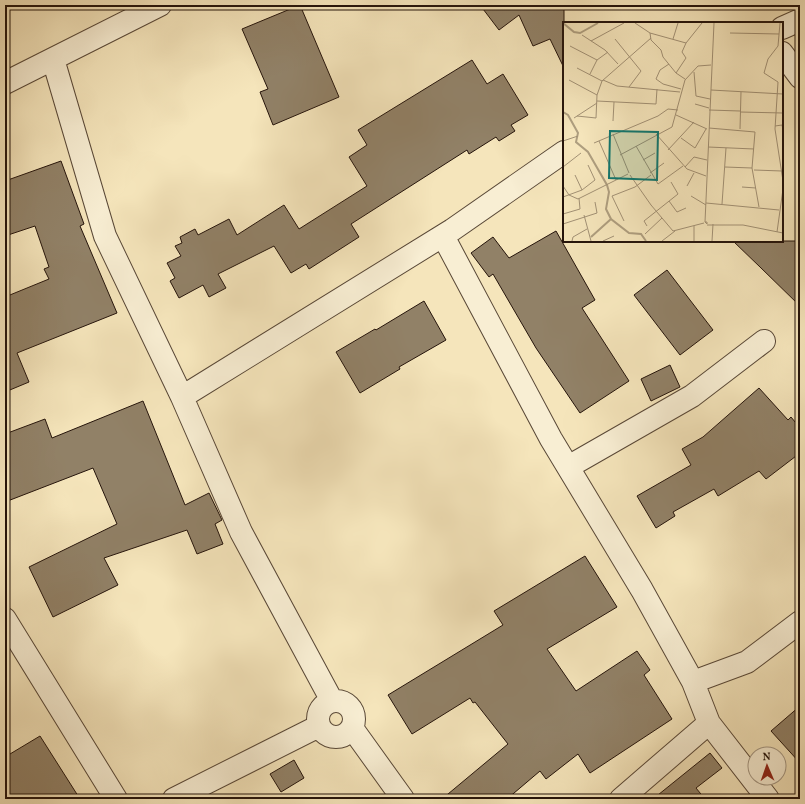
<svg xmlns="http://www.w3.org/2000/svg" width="805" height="804" viewBox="0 0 805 804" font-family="Vollkorn,serif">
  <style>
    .building { fill: #918167; stroke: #25140b }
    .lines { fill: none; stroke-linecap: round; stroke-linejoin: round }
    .minor-casing { stroke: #594837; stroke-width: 24 }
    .minor { stroke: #f8eed3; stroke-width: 22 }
    .inset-river { fill: none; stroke: #ae9e7f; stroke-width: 2 }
    .inset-road { fill: none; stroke: #a29175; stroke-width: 1 }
    .view { fill: #0f766e; fill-opacity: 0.15; stroke: #0f766e; stroke-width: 2 }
    .inset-edge { fill: none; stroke: #25140b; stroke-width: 2 }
  </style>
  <rect width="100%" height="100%" fill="#f5e5bb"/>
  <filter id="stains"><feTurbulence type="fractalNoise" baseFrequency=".005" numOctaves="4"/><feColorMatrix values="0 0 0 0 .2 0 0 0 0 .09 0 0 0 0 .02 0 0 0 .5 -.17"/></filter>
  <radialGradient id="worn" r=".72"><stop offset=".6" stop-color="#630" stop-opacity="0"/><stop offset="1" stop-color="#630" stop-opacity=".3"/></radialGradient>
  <!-- building -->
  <path class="building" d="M 300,5 L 339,97 L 273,125 L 260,92 L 268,89 L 242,29 Z
    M 480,5 L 564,5 L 564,68 L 550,39 L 533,46 L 519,15 L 499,30 Z
    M 472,60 L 487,84 L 503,74 L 528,115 L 511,125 L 515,131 L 499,141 L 496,137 L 469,154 L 467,150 L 351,224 L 359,237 L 309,269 L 306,264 L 291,273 L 274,246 L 218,274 L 226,288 L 209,297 L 203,285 L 179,298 L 170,281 L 175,278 L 167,263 L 181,256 L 175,246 L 182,243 L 180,237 L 195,229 L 198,235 L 229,219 L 237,235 L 284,205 L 299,229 L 367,186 L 349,157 L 367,145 L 358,130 Z
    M 61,161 L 84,224 L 80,226 L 117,313 L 17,353 L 29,382 L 5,392 L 5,297 L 49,279 L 44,269 L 49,267 L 35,226 L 5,236 L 5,181 Z
    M 556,231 L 595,300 L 582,308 L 629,381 L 580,413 L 536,348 L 493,274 L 489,277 L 471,253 L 493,237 L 509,258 Z
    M 733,241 L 800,241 L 800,306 L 760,267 Z
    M 667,270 L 713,330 L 680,355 L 634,295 Z
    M 424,301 L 446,340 L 399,367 L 400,369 L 360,393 L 336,352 L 375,329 L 376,330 Z
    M 670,365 L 680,387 L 651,401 L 641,379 Z
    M 759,388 L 788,420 L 791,417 L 800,428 L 800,453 L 766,479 L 759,471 L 718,496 L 714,489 L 673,512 L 675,516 L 656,528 L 637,496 L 691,465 L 682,449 L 703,437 Z
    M 143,401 L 185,505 L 209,493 L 222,520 L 215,524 L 223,544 L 197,554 L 187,530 L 104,558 L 118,585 L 53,617 L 29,567 L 117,524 L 93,468 L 5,502 L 5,434 L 45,419 L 52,438 Z
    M 585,556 L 617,607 L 547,649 L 576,691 L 637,651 L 650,670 L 644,675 L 672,719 L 590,773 L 578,754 L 546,779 L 540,771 L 507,799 L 442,799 L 508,744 L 475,702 L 473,703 L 470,698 L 412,734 L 388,695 L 503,625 L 494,611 Z
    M 800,706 L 800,763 L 771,731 Z
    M 40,736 L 80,799 L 5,799 L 5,757 Z
    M 710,753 L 722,768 L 696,788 L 705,799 L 653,799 Z
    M 294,760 L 304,778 L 281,792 L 270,774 Z"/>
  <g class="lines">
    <!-- minor casing -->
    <g class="minor-casing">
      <path id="minor" d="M 782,28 L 800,20
        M 782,53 L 800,77
        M 53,59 L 105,236 L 182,397 L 241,532 L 332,701
        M 5,83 L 160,5
        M 443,236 L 551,439 L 642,590 L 693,682 L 709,723 L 768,799
        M 182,397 L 452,230 L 564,152
        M 568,467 L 692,396 L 764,341
        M 5,619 L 116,799
        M 693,682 L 747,662 L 800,622
        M318 719a18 18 0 1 1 36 0a18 18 0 1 1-36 0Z
        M 352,728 L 403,799
        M 174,799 L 319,726
        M 621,799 L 709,723"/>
    </g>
    <!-- minor -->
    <use href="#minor" class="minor"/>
  </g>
  <!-- overview -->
  <g transform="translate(563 22)">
    <rect width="220" height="220" fill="#f5e5bb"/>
    <path class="inset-river" d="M 0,1 L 11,10 L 17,11 L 35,1M 0,90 L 5,93 L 15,111 L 13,120 L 25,130 L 44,163 L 46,170 L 43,187 L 48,197 L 66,211 L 78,212 L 83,219M 28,215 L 48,197"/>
    <path class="inset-road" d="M 72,1 L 87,11 L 88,18 L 98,28 L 100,35 L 113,51 L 122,57M 217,1 L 215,24 L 205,37 L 201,51 L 215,60 L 212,107 L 220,159M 87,11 L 123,21 L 139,1M 167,11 L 216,12M 19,13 L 42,28 L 55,42M 52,17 L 78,49 L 66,65M 110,17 L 115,1M 28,19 L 61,1M 7,24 L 34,38M 106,42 L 97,48 L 93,57 L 100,62 L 118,67M 14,46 L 39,59M 131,50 L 133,74 L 147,77M 113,51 L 123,36 L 119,30 L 123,21M 27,52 L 34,38 L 45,30M 6,58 L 34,73M 40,58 L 54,64 L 117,70M 148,68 L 220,72M 34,79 L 93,82 L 94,67M 132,82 L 146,86M 146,88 L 177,89M 177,90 L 220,91M 113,93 L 144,107M 14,94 L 33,96 L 34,73 L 39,59 L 88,16M 11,96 L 34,81M 50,99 L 51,80M 212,104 L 219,103 L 220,108M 146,106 L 192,110 L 189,146 L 196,185M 177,107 L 178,70M 50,112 L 66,151M 93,112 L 124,147 L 143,154M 118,116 L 132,126 L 143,107M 0,119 L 15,114M 36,119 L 53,158M 31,121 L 95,94 L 105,87 L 115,88M 73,124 L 95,162 L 120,144M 145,125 L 191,127M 105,128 L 131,100M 57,133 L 109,105 L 122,58 L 135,44 L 148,43M 80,138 L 92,131M 0,145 L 18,131M 122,145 L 131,135 L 144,138M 162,145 L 189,146M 191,148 L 219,149M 87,151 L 101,141M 12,153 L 19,168M 67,153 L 88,183 L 110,209 L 141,201M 0,164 L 6,173 L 15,177 L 65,152M 124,164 L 131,151M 179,165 L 193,166M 128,174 L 143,183M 0,175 L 19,168 L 32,158 L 25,143M 106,179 L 114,190 L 123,186M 143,181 L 216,188M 159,182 L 163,126M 0,192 L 17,187 L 16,176M 21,193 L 28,219M 61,199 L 49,174 L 72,165 L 88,153M 142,200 L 144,202 L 144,200 L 142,200 L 151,1M 0,202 L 34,191 L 32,180M 144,203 L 180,203 L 220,211M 84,204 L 81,199 L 115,172 L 108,160M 214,210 L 220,167M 82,212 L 99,196M 9,219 L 10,215 L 24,207M 40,219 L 51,214M 99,219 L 112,209M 131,219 L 131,204M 149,219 L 150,202"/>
    <path class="view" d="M 47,109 L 95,110 L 94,158 L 46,156 Z"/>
    <rect width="220" height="220" class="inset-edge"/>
  </g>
  <!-- margin -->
  <rect width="805" height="804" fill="none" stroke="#f5e5bb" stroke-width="20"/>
  <rect x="6" y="6" width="793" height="792" fill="none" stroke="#25140b" stroke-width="2"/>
  <rect x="10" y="10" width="785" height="784" fill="none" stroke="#25140b"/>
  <!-- north arrow -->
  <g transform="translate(767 766) rotate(358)"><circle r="19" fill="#f8eed3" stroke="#a49783"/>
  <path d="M0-3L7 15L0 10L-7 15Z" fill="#8f2418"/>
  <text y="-6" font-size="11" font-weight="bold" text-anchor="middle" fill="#25140b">N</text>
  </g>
  <rect width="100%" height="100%" filter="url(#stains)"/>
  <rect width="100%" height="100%" fill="url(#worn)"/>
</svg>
